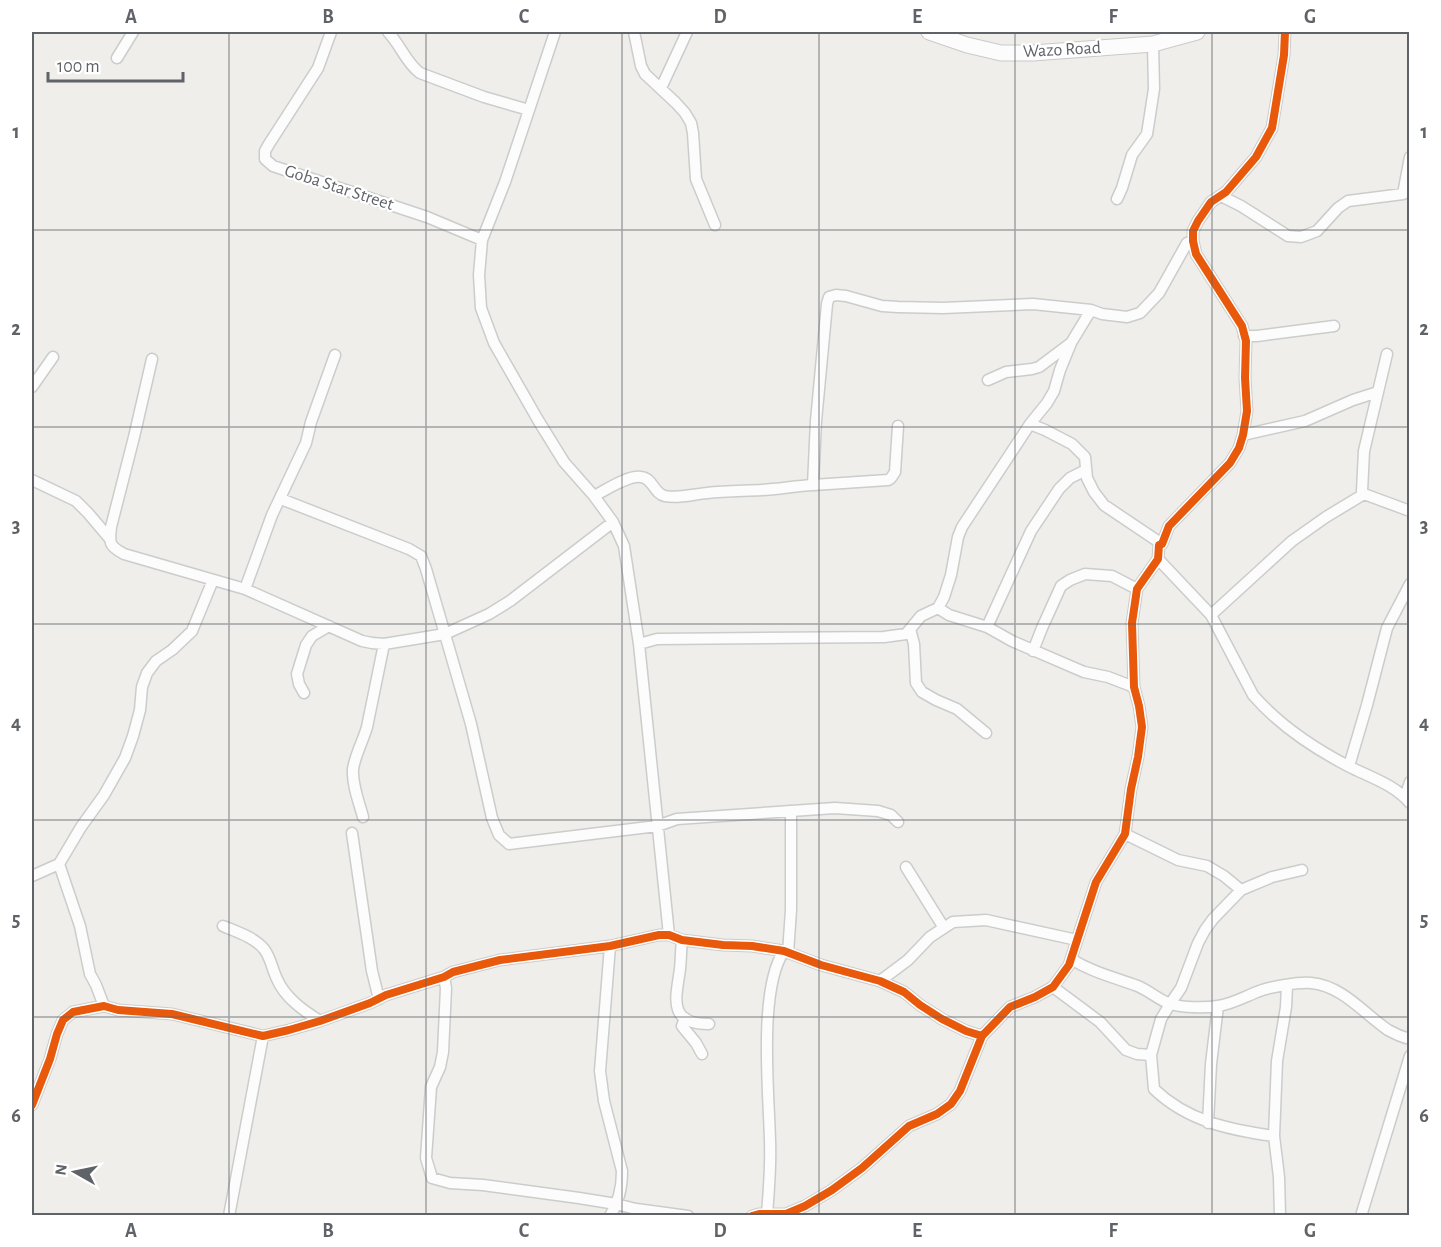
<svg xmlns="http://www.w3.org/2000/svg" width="1441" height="1247" viewBox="0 0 1441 1247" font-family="'Alegreya Sans',sans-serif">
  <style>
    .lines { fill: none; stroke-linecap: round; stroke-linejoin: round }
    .street-casing { stroke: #cbcccc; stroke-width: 13 }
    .secondary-casing { stroke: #cacacb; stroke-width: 17 }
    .street { stroke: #fdfcfc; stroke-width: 10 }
    .secondary { stroke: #fdfcfc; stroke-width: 15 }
    .cycleway-casing { stroke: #fff; stroke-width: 11 }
    .cycleway { stroke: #e8590c; stroke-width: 8 }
    .grid { fill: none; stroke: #5f6368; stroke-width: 1.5; stroke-opacity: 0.55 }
    .labels { text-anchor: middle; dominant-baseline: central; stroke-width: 4.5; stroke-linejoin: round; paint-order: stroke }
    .street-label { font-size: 18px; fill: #5f6368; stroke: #fff }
    .neatline { fill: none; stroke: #5f6368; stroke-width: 2 }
    .grid-label { font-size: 20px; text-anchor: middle; font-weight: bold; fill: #5f6368 }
  </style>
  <rect width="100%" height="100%" fill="#efeeea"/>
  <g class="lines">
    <!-- street casing -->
    <g class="street-casing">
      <path id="street" d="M 331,32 L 318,68 L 269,144 L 265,151 L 265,159 L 273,166 L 427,217 L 482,240
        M 388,32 C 400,44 406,63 420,73 L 484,97 L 529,110
        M 555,32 L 505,182 L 482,240 L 479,275 L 481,308 L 494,343 L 538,420 L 564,462 L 594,496 L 613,522 L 624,546 L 639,644 L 669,935
        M 634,32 L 641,66 L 645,74 L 676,103 L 685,113 L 691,123 L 693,133 L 696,179 L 715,225
        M 117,58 L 133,32
        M 661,88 L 687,32
        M 1221,196 L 1241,206 L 1288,236 L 1301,237 L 1317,231 L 1338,208 L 1348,201 L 1403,194 L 1410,157
        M 1117,199 L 1122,188 L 1132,155 L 1147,134 L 1154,89 L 1153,44
        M 1244,336 L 1257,336 L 1334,326
        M 1387,354 L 1364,451 L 1362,491 L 1364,494 L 1410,511
        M 152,359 L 134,437 L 111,527 C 109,543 109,546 124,554 L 245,589 L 362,641 L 372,643 L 384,644 L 445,634 L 489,614 L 510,601 L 613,522
        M 988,380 L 1006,372 L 1032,369 L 1039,367 L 1071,343
        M 32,387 L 53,357
        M 1030,424 L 1045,430 L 1072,444 L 1085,457 L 1087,478 L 1094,492 L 1104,505 L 1162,544
        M 898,426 L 895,472 L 891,478 L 888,480 L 813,485 L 816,421 L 827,304 L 829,297 L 836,295 L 846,296 L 882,306 L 898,307 L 943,308 L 1033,304 L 1091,310 L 1102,314 L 1127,317 L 1140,313 L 1159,293 L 1187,243 L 1193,241
        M 1243,435 L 1305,421 L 1353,400 L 1378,392
        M 32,480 L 76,501 L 88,513 L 110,539
        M 594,496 C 606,490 628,475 641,477 C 653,478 654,494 665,496 C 678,499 694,494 707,493 C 725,491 744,491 762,490 C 779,489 796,486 813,485
        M 281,499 L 409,549 L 421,556 L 426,569 L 471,724 L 492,818 L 499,835 L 509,844 L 657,826 L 677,819 L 835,808 L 878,811 L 891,815 L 898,822
        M 1158,559 L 1211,615 L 1253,695 C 1279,725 1315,749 1350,767 C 1370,777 1395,785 1410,803
        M 245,589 L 272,515 L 306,443 L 311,422 L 335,355
        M 938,608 L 949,615 L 987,627 L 1012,641 L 1084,672 L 1108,677 L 1134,687
        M 1211,615 L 1292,541 L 1326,517 L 1364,494
        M 987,627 L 1031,531 L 1059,489 L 1070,478 L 1086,470
        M 910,629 L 914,644 L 916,683 L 922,692 L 936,700 L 957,709 L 986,733
        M 639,644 L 657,639 L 884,637 L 906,634 L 921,616 L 938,608 L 944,597 L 951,575 L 958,537 L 962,527 L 1030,424 L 1047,403 L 1054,391 L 1060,370 L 1071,343 L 1091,310
        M 1033,651 L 1042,628 L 1061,586 L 1070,580 L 1085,574 L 1112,576 L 1137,589
        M 304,693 L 299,684 L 297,674 L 306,645 L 312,636 L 329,626
        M 1349,766 L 1367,705 L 1387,628 L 1410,584
        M 1405,797 L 1410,782
        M 363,817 C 359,802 352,785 353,769 C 355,755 363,741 367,727 L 384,644
        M 352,833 L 372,971 L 379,999
        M 1125,834 L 1178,860 L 1207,866 L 1224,876 L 1241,890 L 1213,919 L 1205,930 L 1198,943 L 1181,988 L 1170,1004 L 1161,1019 L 1151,1055 L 1154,1089 C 1187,1121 1230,1130 1274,1136
        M 59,864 L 80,926 L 90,974 L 96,985 L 104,1006
        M 906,867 L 944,928
        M 32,876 L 59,864 L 81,827 L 104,795 L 125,758 L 133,736 L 140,710 L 142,687 L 147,673 L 156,661 L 172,650 L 192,631 L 213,580
        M 1241,890 L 1272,877 L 1302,870
        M 223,926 C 237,932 254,937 264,949 C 271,958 272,969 277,979 C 285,998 304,1011 320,1021
        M 682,940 C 681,949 681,959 680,969 C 676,998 667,1024 709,1024
        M 788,953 L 791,910 L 791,811
        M 1071,959 C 1092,972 1113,977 1135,985 C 1147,989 1156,998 1168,1003 C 1180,1008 1204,1008 1218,1006 C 1232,1004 1244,997 1257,992 C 1268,987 1298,982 1311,983 C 1343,986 1363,1013 1388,1030 C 1395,1034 1402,1037 1410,1039
        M 444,977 L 446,988 L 443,1052 L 440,1067 L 431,1087 L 426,1158 L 432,1178 L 450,1183 L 483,1185 L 579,1198 L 616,1204 L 636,1209 L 688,1216
        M 880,981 L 908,960 L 930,937 L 953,922 L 986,920 L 1077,940
        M 1053,987 L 1100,1022 L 1126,1050 L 1137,1054 L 1151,1055
        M 685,1018 L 682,1026 L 696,1043 L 702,1054
        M 32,1105 L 50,1059 L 57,1034 L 63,1020 L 73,1012 L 104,1006 L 118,1010 L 172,1014 L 263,1036 L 289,1030 L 320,1021 L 370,1003 L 386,995 L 444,977 L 453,972 L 500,960 L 610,946 L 659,935 L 669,935 L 682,940 L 723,945 L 752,946 L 784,951 L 821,965 L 880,981 L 904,992 L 920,1005 L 942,1019 L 966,1031 L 982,1036
        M 1208,1123 L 1211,1064 L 1218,1006
        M 767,1214 C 769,1190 771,1165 770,1141 C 769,1094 758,989 784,951
        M 229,1216 L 263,1036
        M 610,1216 C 619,1202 622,1187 622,1171 L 604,1101 L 600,1071 L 610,946
        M 752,1216 L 759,1214 L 786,1214 L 805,1206 L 832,1190 L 862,1168 L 909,1126 L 937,1114 L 951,1104 L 960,1091 L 982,1036 L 1010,1007 L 1035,997 L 1053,987 L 1069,965 L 1096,882 L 1125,834 L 1131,789 L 1138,757 L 1142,727 L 1139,706 L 1134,687 L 1132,623 L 1137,589 L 1158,559 L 1159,545 L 1162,544 L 1169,526 L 1230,463 L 1239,448 L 1243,435 L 1247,411 L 1245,378 L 1246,341 L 1242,326 L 1196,254 L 1193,241 L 1193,231 L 1198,221 L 1211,202 L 1226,192 L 1256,157 L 1272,128 L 1284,55 L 1285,32
        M 1280,1216 L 1279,1177 L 1274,1136 L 1277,1061 L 1286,1007 L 1287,986
        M 1361,1216 L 1410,1056"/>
    </g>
    <!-- secondary casing -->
    <g class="secondary-casing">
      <path id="secondary" d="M 929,32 L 967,45 L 1001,53 L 1033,53 L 1153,44 L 1197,32"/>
    </g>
    <!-- street -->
    <use href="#street" class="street"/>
    <!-- secondary -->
    <use href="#secondary" class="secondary"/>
    <!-- cycleway casing -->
    <g class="cycleway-casing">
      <path id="cycleway" d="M 32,1105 L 50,1059 L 57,1034 L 63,1020 L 73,1012 L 104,1006 L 118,1010 L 172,1014 L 263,1036 L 289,1030 L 320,1021 L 370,1003 L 386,995 L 444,977 L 453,972 L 500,960 L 610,946 L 659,935 L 669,935 L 682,940 L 723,945 L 752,946 L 784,951 L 821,965 L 880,981 L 904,992 L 920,1005 L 942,1019 L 966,1031 L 982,1036
        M 752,1216 L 759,1214 L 786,1214 L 805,1206 L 832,1190 L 862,1168 L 909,1126 L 937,1114 L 951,1104 L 960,1091 L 982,1036 L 1010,1007 L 1035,997 L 1053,987 L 1069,965 L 1096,882 L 1125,834 L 1131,789 L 1138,757 L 1142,727 L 1139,706 L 1134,687 L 1132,623 L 1137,589 L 1158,559 L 1159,545 L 1162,544 L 1169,526 L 1230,463 L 1239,448 L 1243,435 L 1247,411 L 1245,378 L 1246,341 L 1242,326 L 1196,254 L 1193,241 L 1193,231 L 1198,221 L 1211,202 L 1226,192 L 1256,157 L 1272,128 L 1284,55 L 1285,32"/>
    </g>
    <!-- cycleway -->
    <use href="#cycleway" class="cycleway"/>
  </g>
  <!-- grid -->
  <path class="grid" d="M 229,32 L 229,1216M 426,32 L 426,1216M 622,32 L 622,1216M 819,32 L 819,1216M 1015,32 L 1015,1216M 1212,32 L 1212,1216M 32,230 L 1410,230M 32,427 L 1410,427M 32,624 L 1410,624M 32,820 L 1410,820M 32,1017 L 1410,1017"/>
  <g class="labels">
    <!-- street labels -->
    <g class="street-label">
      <text transform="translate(1062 50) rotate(-3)">Wazo Road</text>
      <text transform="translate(339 188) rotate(18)">Goba Star Street</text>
    </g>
  </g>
  <!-- border -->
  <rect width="1441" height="1247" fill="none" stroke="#ffffff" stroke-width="66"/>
  <!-- north arrow -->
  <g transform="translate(75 1172) rotate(279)" stroke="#ffffff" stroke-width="4.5" paint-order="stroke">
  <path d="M0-4.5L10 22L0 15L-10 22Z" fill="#5f6368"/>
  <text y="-9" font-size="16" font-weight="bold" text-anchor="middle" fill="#5f6368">N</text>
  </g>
  <!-- scale -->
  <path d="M48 72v9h135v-9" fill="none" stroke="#5f6368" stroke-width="3"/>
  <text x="57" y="72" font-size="18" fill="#5f6368" stroke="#ffffff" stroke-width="4.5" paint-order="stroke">100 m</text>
  <rect x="33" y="33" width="1375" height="1181" class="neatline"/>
  <g class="grid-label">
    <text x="131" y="23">A</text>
    <text x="328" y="23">B</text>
    <text x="524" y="23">C</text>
    <text x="720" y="23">D</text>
    <text x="917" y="23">E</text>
    <text x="1113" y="23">F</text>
    <text x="1310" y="23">G</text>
    <text x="16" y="138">1</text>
    <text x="1424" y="138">1</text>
    <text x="16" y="335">2</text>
    <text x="1424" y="335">2</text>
    <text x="16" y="532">3</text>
    <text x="1424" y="532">3</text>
    <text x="16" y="729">4</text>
    <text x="1424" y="729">4</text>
    <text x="16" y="926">5</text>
    <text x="1424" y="926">5</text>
    <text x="16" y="1122">6</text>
    <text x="1424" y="1122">6</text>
    <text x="131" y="1237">A</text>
    <text x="328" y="1237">B</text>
    <text x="524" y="1237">C</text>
    <text x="720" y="1237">D</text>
    <text x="917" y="1237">E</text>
    <text x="1113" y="1237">F</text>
    <text x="1310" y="1237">G</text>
  </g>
</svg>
